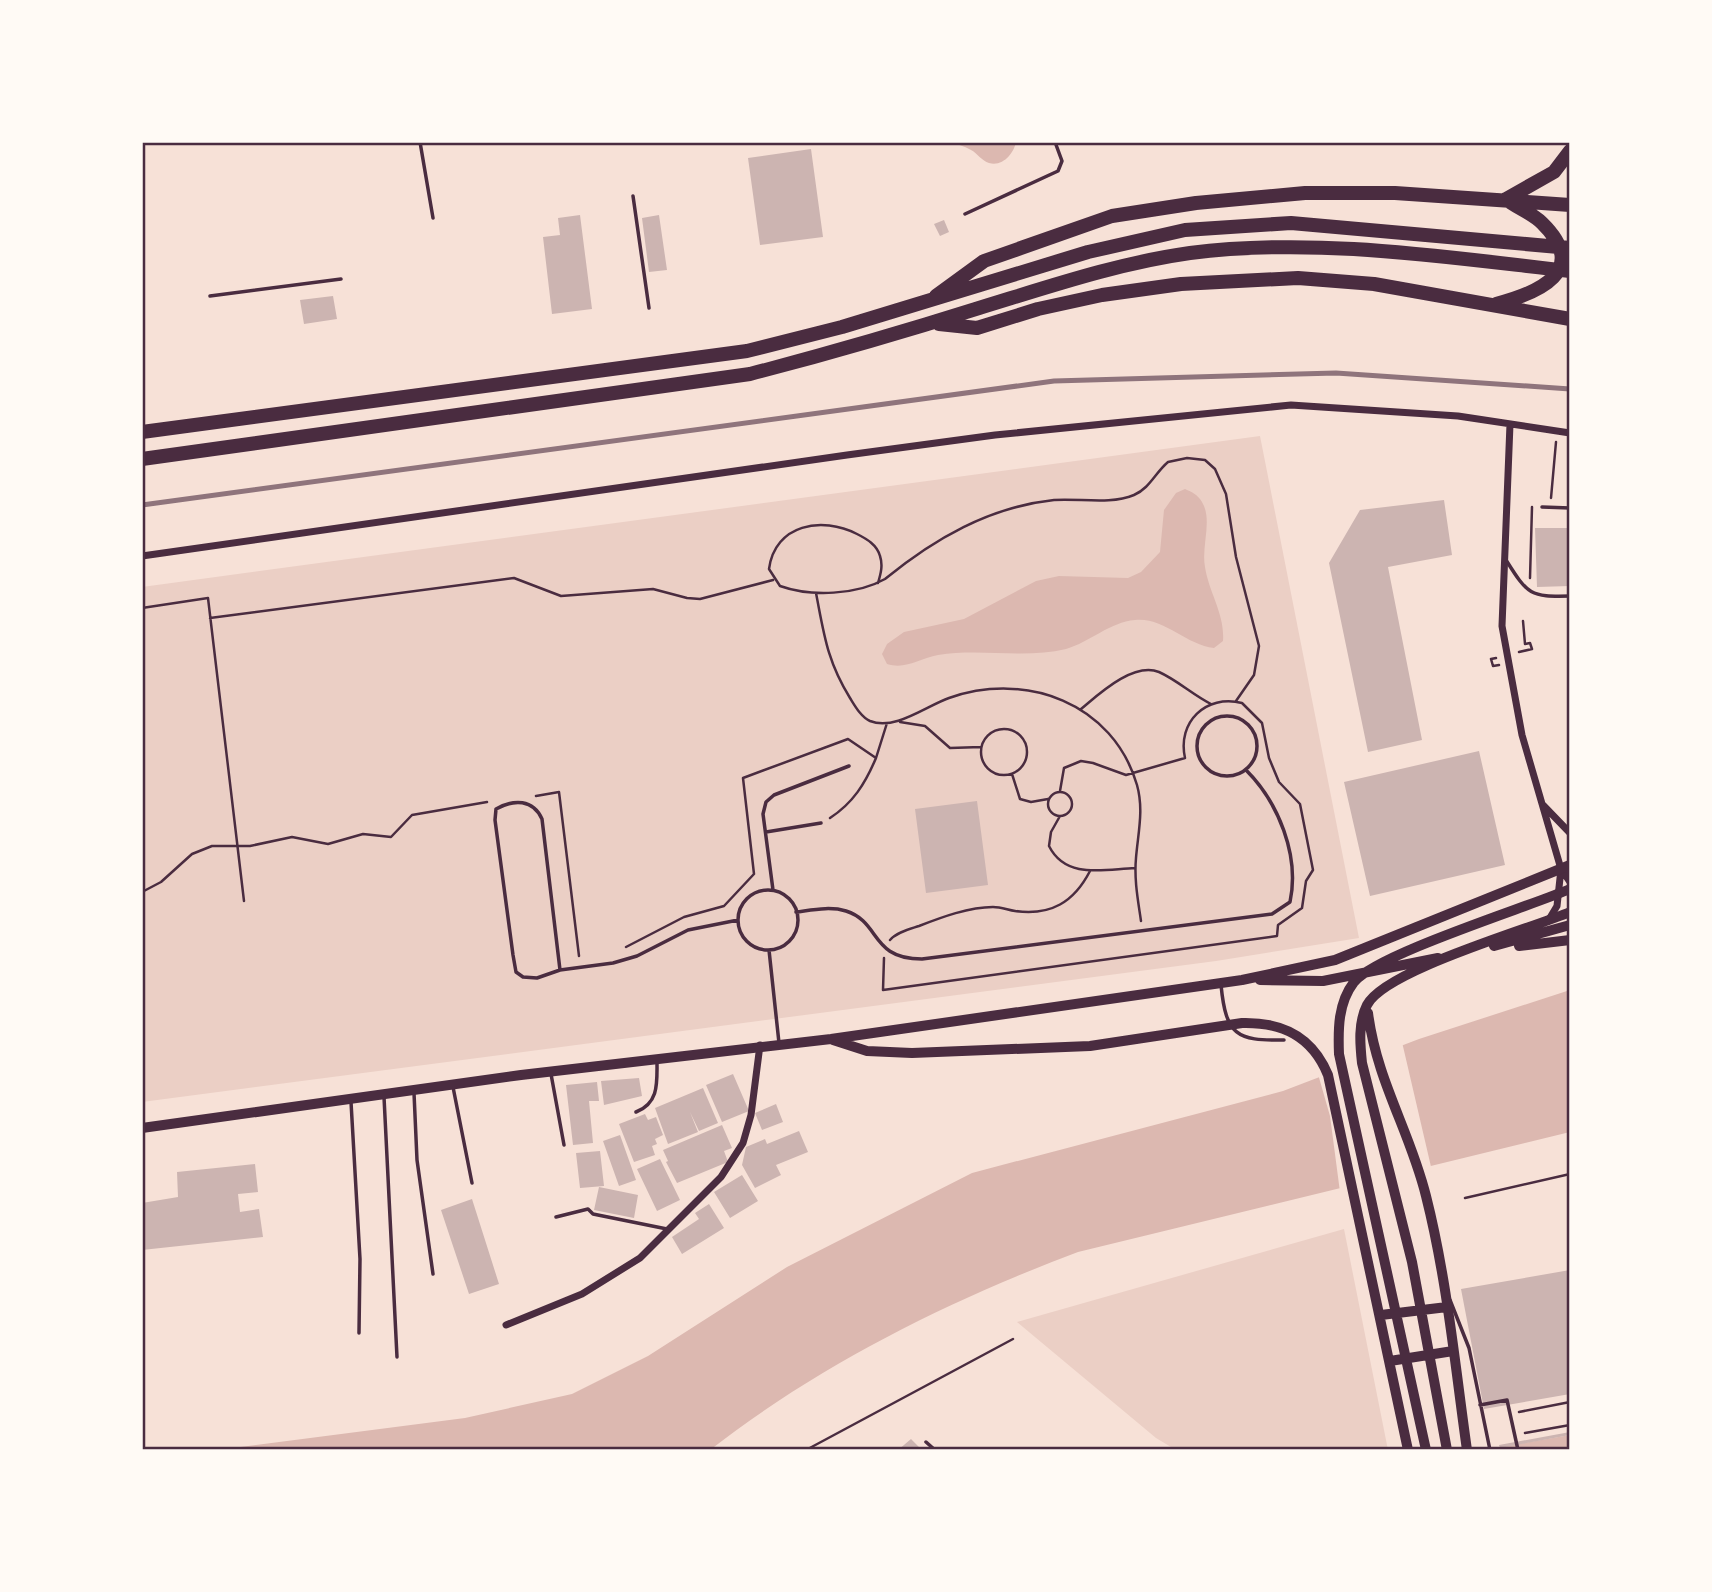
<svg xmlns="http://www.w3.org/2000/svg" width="1712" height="1592" viewBox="0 0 1712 1592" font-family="Rubik,sans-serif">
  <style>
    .green { fill: #ebcfc5 }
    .water { fill: #dcb8b0 }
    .pier { fill: #f7e1d7 }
    .building { fill: #ccb4b1 }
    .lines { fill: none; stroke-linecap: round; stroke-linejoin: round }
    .path { stroke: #4a2c40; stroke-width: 2.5 }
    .service { stroke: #4a2c40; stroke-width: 3.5 }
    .minor { stroke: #4a2c40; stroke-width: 7 }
    .tertiary { stroke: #4a2c40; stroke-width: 10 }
    .motorway { stroke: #4a2c40; stroke-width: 14 }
    .rail { stroke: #8f747c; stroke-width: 5 }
    .neatline { fill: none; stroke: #4a2c40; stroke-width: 2.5 }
  </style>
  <rect width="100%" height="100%" fill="#f7e1d7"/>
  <!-- green -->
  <path class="green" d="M 1260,436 L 1359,938 L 1216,961 L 142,1102 L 142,587 Z
    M 1344,1229 L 1388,1450 L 1176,1450 L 1156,1438 L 1017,1322 Z"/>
  <!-- water -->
  <path class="water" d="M 950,142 L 1016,142 C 1014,153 1003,167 989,163 C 982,161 977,153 971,150 C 964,146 956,144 950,142 Z
    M 1185,489 C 1192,492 1198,495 1202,502 C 1213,520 1201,546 1205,567 C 1209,593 1225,614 1223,641 L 1214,648 C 1186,645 1164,617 1135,620 C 1110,622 1090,642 1066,649 C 1025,659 980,648 938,655 C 920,658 906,670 887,664 L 882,654 L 887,644 L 904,632 L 964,619 L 1036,581 L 1059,576 L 1128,578 L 1141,572 L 1160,552 L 1164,510 L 1176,493 Z
    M 1570,990 L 1570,1132 L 1078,1252 C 948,1301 819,1365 710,1450 L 173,1450 L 225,1449 L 465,1418 L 572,1394 L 648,1356 L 787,1267 L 972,1173 L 1283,1091 L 1419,1039 Z
    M 1570,1435 L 1570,1450 L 1502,1450 L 1502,1447 Z"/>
  <!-- pier -->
  <path class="pier" d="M 1402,1042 L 1432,1171 L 1340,1192 L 1330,1116 L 1318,1074 Z"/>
  <!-- building -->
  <path class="building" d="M 811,149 L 823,237 L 760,245 L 748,158 Z
    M 580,215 L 592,309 L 552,314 L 543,237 L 560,235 L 558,218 Z
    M 659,215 L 667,270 L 649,272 L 642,218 Z
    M 944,220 L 949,232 L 940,236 L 934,224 Z
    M 333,296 L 337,319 L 304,324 L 300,300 Z
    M 1444,500 L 1452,555 L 1388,567 L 1422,740 L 1368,752 L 1329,563 L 1360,510 Z
    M 1535,528 L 1570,528 L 1570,586 L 1537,587 Z
    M 1479,751 L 1505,865 L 1370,896 L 1344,782 Z
    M 977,801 L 988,885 L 926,893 L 915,809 Z
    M 733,1074 L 749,1111 L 722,1122 L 706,1085 Z
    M 639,1078 L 642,1096 L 604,1105 L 601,1081 Z
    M 597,1082 L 599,1101 L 589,1101 L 593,1143 L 573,1145 L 566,1085 Z
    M 703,1088 L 718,1123 L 699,1131 L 690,1112 L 698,1132 L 668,1144 L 655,1108 Z
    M 776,1104 L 783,1122 L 762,1130 L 755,1113 Z
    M 645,1114 L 648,1120 L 656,1117 L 663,1135 L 655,1139 L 657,1144 L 652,1146 L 655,1155 L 634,1162 L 619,1124 Z
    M 722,1125 L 732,1148 L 724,1151 L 728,1162 L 677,1183 L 666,1162 L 668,1161 L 663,1150 Z
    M 799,1131 L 808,1152 L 776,1165 L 781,1175 L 755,1188 L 742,1165 L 746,1147 L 765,1139 L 767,1144 Z
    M 620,1135 L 636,1180 L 619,1186 L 603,1141 Z
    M 600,1151 L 604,1186 L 580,1188 L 576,1153 Z
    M 660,1159 L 680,1200 L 657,1211 L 637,1169 Z
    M 255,1164 L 258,1192 L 238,1194 L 240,1212 L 259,1209 L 263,1237 L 142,1250 L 142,1203 L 178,1197 L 177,1172 Z
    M 742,1175 L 758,1201 L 730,1218 L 714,1192 Z
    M 599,1187 L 638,1195 L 634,1218 L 594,1210 Z
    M 472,1199 L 499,1284 L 469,1294 L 441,1210 Z
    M 709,1204 L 724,1228 L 682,1254 L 672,1237 L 699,1219 L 695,1213 Z
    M 1570,1270 L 1570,1394 L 1484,1409 L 1461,1289 Z
    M 1570,1432 L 1570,1435 L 1500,1448 L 1499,1445 Z
    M 911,1439 L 922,1450 L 898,1450 Z"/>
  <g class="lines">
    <!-- path -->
    <path class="path" d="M 1551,498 L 1556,442
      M 1530,578 L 1532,507
      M 878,583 C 881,573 883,565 880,556 C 877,545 867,539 857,534 C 822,516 775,524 769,569 L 780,586 C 811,597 857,595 885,579 C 934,539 989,507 1054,500 C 1079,498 1110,505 1134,495 C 1150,488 1155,473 1168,462 L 1187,458 L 1205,460 L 1215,469 L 1226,494 L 1236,557 L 1259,646 L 1254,675 L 1236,701
      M 816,593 C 824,634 827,661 850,698 C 855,706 861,717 870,721 C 895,731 926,706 949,698 C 1026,671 1113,703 1137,785 C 1144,810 1138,833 1136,858 C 1134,880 1138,900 1141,921
      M 142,608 L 208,598 L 244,901
      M 210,618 L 514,578 L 561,596 L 653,589 L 687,598 L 700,599 L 773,580
      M 1519,652 L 1532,649 L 1530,643 L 1525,644 L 1523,621
      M 1496,658 L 1491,659 L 1493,666 L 1499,665
      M 1081,709 C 1099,694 1133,662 1159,672 C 1177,680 1193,695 1211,704
      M 900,722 L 925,726 L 950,748 L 981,747
      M981 752a23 23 0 1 1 46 0a23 23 0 1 1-46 0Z
      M 1012,774 L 1020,799 L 1031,802 L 1048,799
      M1048 804a12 12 0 1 1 24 0a12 12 0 1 1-24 0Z
      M 536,796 L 559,792 L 579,956
      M 1060,816 L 1051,832 L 1049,846 C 1066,880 1105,869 1135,868
      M 830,818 C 853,803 865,784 876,758
      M 142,892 L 161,882 L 192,854 L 212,846 L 250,846 L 292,837 L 328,844 L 363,834 L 391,837 L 412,815 L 487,802
      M 890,940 C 897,932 910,929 919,926 C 942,917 969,907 993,907 C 1001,907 1008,910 1015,911 C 1051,916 1074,902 1090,871
      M 626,947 L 684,917 L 724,906 L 754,874 L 743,778 L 848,739 L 876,758 L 887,723
      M 884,958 L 883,990 L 1277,936 L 1278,925 L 1302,908 L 1306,881 L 1313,870 L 1300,804 L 1279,782 L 1269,758 L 1262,723 L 1242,703 C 1206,694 1177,722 1185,758 L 1126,775 L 1093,763 L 1081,761 L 1064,768 L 1060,791
      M 1465,1198 L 1570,1174
      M 1519,1412 L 1570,1402
      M 1525,1433 L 1570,1425
      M 806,1450 L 1013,1339"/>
    <!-- service -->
    <path class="service" d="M 420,142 L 433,218
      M 633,196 L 649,308
      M 965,214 L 1058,171 L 1062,161 L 1055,142
      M 210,296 L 341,279
      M 1542,507 L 1570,508
      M 1506,560 C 1528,595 1530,597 1570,596
      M1197 746a30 30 0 1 1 60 0a30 30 0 1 1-60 0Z
      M 766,832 L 821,823
      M 773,890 L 763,814 L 766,802 L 774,795 L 849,766
      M738 920a30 30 0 1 1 60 0a30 30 0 1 1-60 0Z
      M 796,912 C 812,910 830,906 846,911 C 881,922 870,959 922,959 L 1272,914 L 1290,902 C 1300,855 1278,802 1246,770
      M 769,950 L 779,1043
      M 560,970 L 542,819 C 533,799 514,799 496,809 L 495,820 L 513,955 L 516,972 L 523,977 L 537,978 L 560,970 L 613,963 L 637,956 L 688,930 L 738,920
      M 1221,985 C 1226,1035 1236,1041 1284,1040
      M 551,1074 L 564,1145
      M 453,1087 L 472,1183
      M 414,1093 L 417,1160 L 433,1274
      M 384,1097 L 397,1357
      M 351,1102 L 360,1259 L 359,1333
      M 636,1112 C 659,1103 657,1083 657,1062
      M 556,1217 L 588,1209 L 593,1214 L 667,1229
      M 1450,1300 L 1469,1348 L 1490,1450
      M 1480,1405 L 1507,1400 L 1518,1450
      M 926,1442 L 935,1450"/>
    <!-- minor -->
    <path class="minor" d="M 1510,424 L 1502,626 L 1522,735 L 1561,869 L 1557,906 L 1548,921
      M 142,556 L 847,455 L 995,435 L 1291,405 L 1458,416 L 1570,433
      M 1543,805 L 1570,833
      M 1561,869 L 1570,882
      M 506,1325 L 582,1294 L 640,1258 L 721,1177 L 743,1143 L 751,1115 L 760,1045"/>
    <!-- tertiary -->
    <path class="tertiary" d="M 1494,946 L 1570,925
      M 1519,946 L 1570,940
      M 1260,980 L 1323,981 L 1438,958
      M 1368,1013 C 1377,1082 1410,1131 1426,1196 C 1447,1279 1455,1365 1467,1450
      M 833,1040 L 867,1051 L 912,1053 L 1090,1046 L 1242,1023 C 1282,1022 1312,1036 1328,1075 L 1408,1450
      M 142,1128 L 521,1075 L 831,1039 L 1242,980 L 1335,960 L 1570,865
      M 1381,1315 L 1447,1307
      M 1390,1361 L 1453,1351
      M 1426,1450 L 1339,1054 C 1338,1029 1338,1003 1354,982 C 1377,954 1528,907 1570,889
      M 1447,1450 L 1412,1262 L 1362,1063 C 1360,1044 1358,1023 1367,1005 C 1385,970 1530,929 1570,912"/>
    <!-- motorway -->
    <path class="motorway" d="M 1506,199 L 1554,172 L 1570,151
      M 936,296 L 984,261 L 1112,216 L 1196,203 L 1305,193 L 1395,193 L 1570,205
      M 1496,304 C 1538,293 1591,271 1542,223 C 1532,213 1517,208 1506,199
      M 939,324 L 977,328 L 1038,309 L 1102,295 L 1181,284 L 1298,278 L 1374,284 L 1570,319
      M 142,432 L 747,351 L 842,327 L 1088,252 L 1185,230 L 1291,223 L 1570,248
      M 142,459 L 750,374 C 827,354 903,332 979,308 C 1048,287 1118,263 1190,253 C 1317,237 1444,257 1570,271"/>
    <!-- rail -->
    <path class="rail" d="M 142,505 L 1054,381 L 1336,373 L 1570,389"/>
  </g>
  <!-- border -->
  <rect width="1712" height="1592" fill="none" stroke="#fffaf5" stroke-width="287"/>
  <rect x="144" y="144" width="1424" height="1304" class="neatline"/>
</svg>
